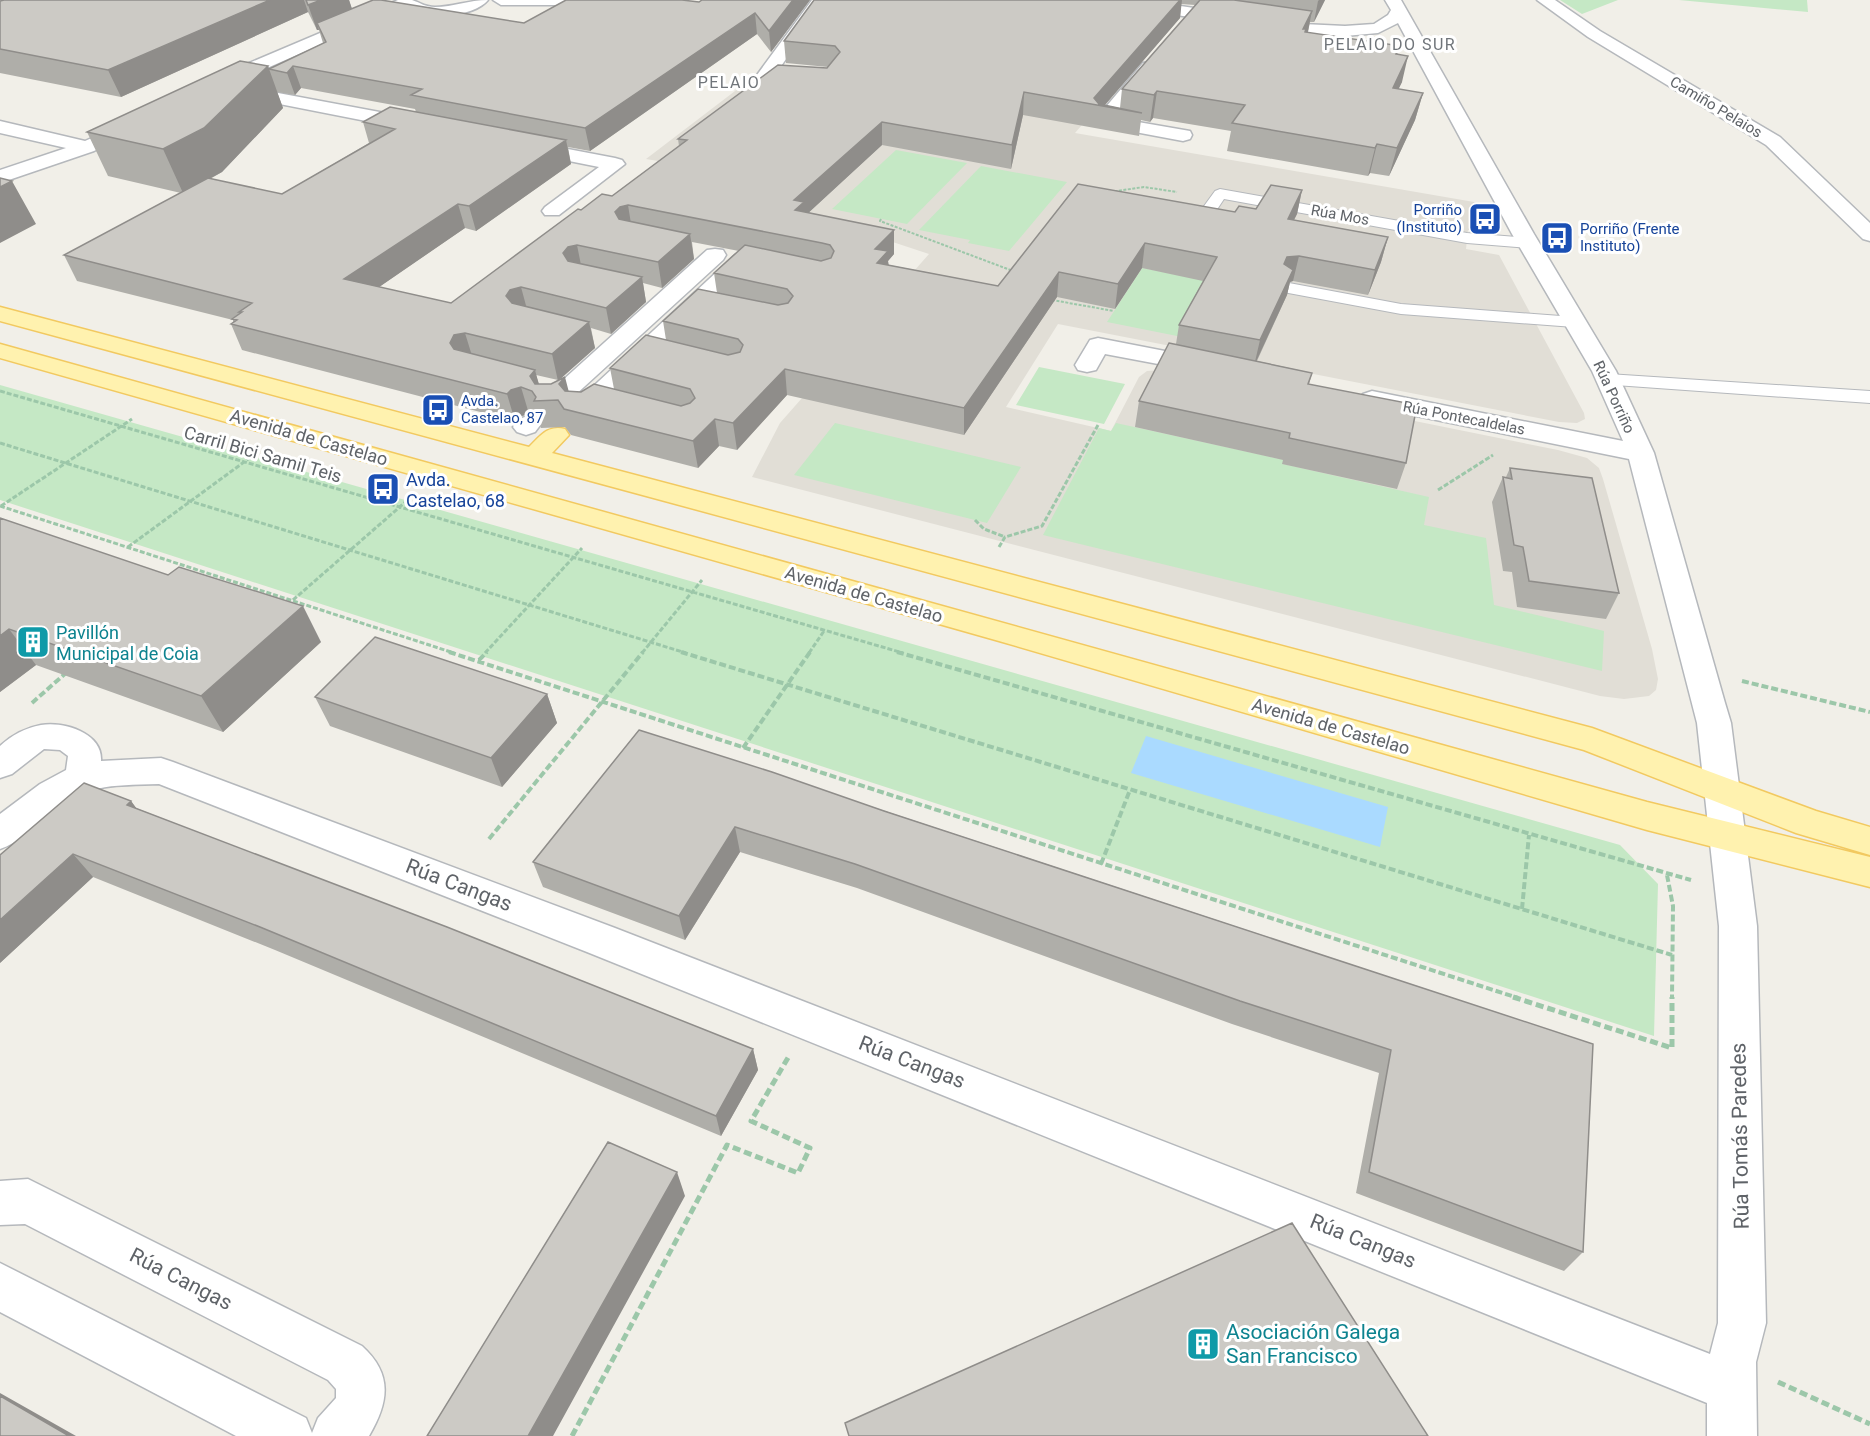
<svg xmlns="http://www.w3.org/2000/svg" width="1870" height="1436" viewBox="0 0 1870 1436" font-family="Roboto,sans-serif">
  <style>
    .education { fill: #e1ded6 }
    .green { fill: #c5e8c5 }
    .water { fill: #aadaff }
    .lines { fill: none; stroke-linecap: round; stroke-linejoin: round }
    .service-casing { stroke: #b5b8bc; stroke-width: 2 }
    .minor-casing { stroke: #b5b8bc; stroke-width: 3 }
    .primary-casing { stroke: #f2c960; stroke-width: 3 }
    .path-far3 { stroke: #9cc7a9; stroke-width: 2; stroke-dasharray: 3 1.5; stroke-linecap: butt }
    .path-far2 { stroke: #9cc7a9; stroke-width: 3; stroke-dasharray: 5 2; stroke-linecap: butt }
    .path-far1 { stroke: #9cc7a9; stroke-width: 4; stroke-dasharray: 7 3; stroke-linecap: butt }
    .path { stroke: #9cc7a9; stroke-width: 5; stroke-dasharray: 8 4; stroke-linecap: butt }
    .service { fill: #fff; fill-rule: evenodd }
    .minor { fill: #fff; fill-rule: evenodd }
    .primary { fill: #fff2af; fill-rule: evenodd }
    .wall { fill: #afaea9; fill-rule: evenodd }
    .shaded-wall { fill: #8f8d8a }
    .building { fill: #cccac5; stroke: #8f8d8a; stroke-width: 1.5; fill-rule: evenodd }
    .labels { text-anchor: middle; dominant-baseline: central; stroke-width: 6; stroke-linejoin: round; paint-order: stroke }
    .far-street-label { font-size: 15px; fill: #5f6368; stroke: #fff }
    .far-transit-label { font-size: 15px; fill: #164399; stroke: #fff; text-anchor: start }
    .far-neighbourhood-label { font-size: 16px; letter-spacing: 1.5px; fill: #70757a; stroke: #fff }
    .street-label { font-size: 18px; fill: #5f6368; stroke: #fff }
    .transit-label { font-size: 18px; fill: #164399; stroke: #fff; text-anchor: start }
    .culture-label { font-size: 18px; fill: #0d838f; stroke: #fff; text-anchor: start }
    .near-street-label { font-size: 21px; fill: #5f6368; stroke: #fff }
    .near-culture-label { font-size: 21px; fill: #0d838f; stroke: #fff; text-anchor: start }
  </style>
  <rect width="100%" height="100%" fill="#f1efe8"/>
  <!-- education -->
  <path class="education" d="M 1170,23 L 1075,133 L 1474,202 L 1486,225 L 1477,231 L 1468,230 L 1466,249 L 1499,255 L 1584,413 L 1585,419 L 1577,423 L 1559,422 L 1058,324 L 1006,407 L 1111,431 L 1139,377 L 1147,371 L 1162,370 L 1558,450 L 1587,458 L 1599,468 L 1603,479 L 1652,649 L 1658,679 L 1656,690 L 1649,696 L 1624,699 L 1600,696 L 752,477 L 780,423 L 929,254 L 814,216 L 664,162 L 646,159 L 739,88 L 786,92 Z"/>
  <!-- green -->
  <path class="green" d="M 1560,0 L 1618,0 L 1582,14 Z
    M 1679,0 L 1807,0 L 1808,12 Z
    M 896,150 L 967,163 L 907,224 L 832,209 Z
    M 981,166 L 1067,182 L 1009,251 L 968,243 L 970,240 L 919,230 Z
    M 1142,268 L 1212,282 L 1182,337 L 1107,322 Z
    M 1039,367 L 1125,384 L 1104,424 L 1016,405 Z
    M 0,385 L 1620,845 L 1658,884 L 1654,1036 L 0,500 Z
    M 835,423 L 1021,467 L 987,523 L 794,475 Z
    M 1116,423 L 1284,460 L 1283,464 L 1429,497 L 1424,525 L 1486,538 L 1494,605 L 1604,631 L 1602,671 L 1043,535 L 1099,428 L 1111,431 Z"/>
  <!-- water -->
  <path class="water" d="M 1146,736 L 1388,807 L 1380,847 L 1131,773 Z"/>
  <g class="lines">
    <!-- service casing -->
    <g class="service-casing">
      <path id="service" d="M 1220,189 L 1467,233 L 1528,238 L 1536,243 L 1528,248 L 1467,243 L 1224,199 L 1208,223 L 1196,223 L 1194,220 L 1196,217 L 1215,191 Z
        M 1289,283 L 1401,304 L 1574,317 L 1580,318 L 1583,322 L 1580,326 L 1574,327 L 1401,314 L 1283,292 L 1280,288 L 1283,284 Z
        M 1608,374 L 1870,391 L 1870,403 L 1601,384 L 1598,380 L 1601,376 Z"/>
    </g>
    <!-- minor casing -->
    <g class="minor-casing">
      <path id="minor" d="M 398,0 C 402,0 408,0 412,0 C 421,3 425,7 435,7 C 453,7 469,0 488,0 C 473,18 424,20 404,8 L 224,87 L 212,87 L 209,83 L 212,79 L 235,69 Z
        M 493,0 L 568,0 L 560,5 L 501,5 Z
        M 812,0 L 828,0 L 769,83 L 757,83 L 754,79 Z
        M 1101,0 L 1140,0 L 1303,24 L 1345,26 L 1374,24 L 1388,15 L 1391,10 L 1385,0 L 1401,0 L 1534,234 L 1616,371 L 1654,453 L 1725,703 L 1731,723 L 1757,926 L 1766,1323 L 1756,1362 L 1757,1436 L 1707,1436 L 1707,1403 L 587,952 L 159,784 C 106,786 89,783 45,817 C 30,829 18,843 0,849 L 0,814 L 40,784 L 66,770 L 68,756 L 60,750 L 44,749 L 12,774 L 0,778 L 0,746 C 12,735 25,728 41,725 C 64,721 103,733 101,761 L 161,758 L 173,762 L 615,928 L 1710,1354 L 1718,1323 L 1719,926 L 1697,723 L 1629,459 L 1372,407 L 1363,404 L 1359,399 L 1363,394 L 1372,391 L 1623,441 L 1592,371 L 1512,234 L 1398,23 L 1378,33 L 1345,36 L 1303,34 L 1109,5 Z
        M 1537,0 L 1555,0 L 1600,31 L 1780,137 L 1870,223 L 1870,241 L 1863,239 L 1766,145 L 1588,37 Z
        M 1149,62 L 1155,63 L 1157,67 L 1115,118 L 1190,131 L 1192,135 L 1190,139 L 1183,141 L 1103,126 L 1097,125 L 1094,121 L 1143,63 Z
        M 235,85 L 417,119 L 423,121 L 426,125 L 423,129 L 417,131 L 229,94 L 226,90 L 229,86 Z
        M 134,119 L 140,120 L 143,124 L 140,128 L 94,151 L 0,183 L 0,170 L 66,148 L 0,133 L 0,121 L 85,141 Z
        M 526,141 L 615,158 L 622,160 L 625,164 L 559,215 L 545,215 L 542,211 L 545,207 L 599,167 L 519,151 L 517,147 L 519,143 Z
        M 715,249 L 723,250 L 726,255 L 723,260 L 561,408 L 552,411 L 543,408 L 539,403 L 543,398 L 707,250 Z
        M 743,253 L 751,255 L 754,260 L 751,265 L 590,416 L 581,419 L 572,416 L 568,411 L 572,406 L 735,255 Z
        M 1098,338 L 1206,359 L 1215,361 L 1218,366 L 1215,371 L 1206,373 L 1105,354 L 1096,370 L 1087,372 L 1078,370 L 1075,365 L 1090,340 Z
        M 528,416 L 537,419 L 541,424 L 535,432 L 526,435 L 517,432 L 513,427 L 519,419 Z
        M 28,1179 L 362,1346 C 393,1374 389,1402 369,1436 L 236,1436 L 0,1312 L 0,1263 L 306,1418 L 312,1433 L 318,1418 L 336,1398 L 336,1389 L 328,1380 L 25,1224 L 0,1225 L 0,1181 Z"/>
    </g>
    <!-- primary casing -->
    <g class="primary-casing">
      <path id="primary" d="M 0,307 L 529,447 C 541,435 548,425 565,429 L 569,435 L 552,453 L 1592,728 L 1816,811 L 1870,827 L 1870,855 L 1796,833 L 1584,750 L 0,321 Z
        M 0,344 L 1647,802 L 1870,857 L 1870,887 L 1647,830 L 999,641 L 0,358 Z"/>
    </g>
    <!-- path-far3 -->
    <path class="path-far3" d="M 1110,192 L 1144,187 L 1177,192
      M 881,219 L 880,221 L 1013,271
      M 1052,300 L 1114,311"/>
    <!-- path-far2 -->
    <path class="path-far2" d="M 0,391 L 903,653
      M 0,443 L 686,653
      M 1438,490 L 1493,455
      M 0,506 L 454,653
      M 1,506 L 132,419
      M 975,520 L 984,529 L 1005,537
      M 128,547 L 255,454
      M 999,547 L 1005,537 L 1042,526 L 1098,425
      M 293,600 L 410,498
      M 485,653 L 582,548
      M 642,653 L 702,580
      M 809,653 L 824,631"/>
    <!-- path-far1 -->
    <path class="path-far1" d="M 449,652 L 1518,998
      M 681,652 L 1672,955
      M 897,652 L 1691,880
      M 479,660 L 487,652
      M 1742,681 L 1870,712
      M 32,703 L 67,672
      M 743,748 L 810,652
      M 489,839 L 643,652
      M 1101,864 L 1130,790
      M 1667,875 L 1673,906 L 1672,998
      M 1522,909 L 1529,835"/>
    <!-- path -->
    <path class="path" d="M 1513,997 L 1672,1048 L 1672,997
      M 1778,1382 L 1870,1424
      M 572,1436 L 727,1145 L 798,1173 L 810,1148 L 751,1121 L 789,1056"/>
    <!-- service -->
    <use href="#service" class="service"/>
    <!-- minor -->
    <use href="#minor" class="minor"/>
    <!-- primary -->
    <use href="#primary" class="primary"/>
  </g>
  <!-- wall -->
  <path class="wall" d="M 4,0 L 349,0 L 352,9 L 524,23 L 699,2 L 702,0 L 810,0 L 771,52 L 757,34 L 590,151 L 568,147 L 571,164 L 476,231 L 465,228 L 379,287 L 451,303 L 581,210 L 612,196 L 679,146 L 678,139 L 827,68 L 828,67 L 786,63 L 784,41 L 814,0 L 1325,0 L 1314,22 L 1310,22 L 1308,32 L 1398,54 L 1402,82 L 1398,89 L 1423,93 L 1415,120 L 1389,176 L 1370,173 L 1368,176 L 1227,151 L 1231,131 L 1153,118 L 1150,122 L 1141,120 L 1139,136 L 1023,115 L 1011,169 L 882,145 L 808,213 L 894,254 L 888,261 L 889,265 L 998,286 L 1235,212 L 1256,209 L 1302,190 L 1297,214 L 1294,220 L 1388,237 L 1381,262 L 1368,295 L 1293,281 L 1290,282 L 1287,295 L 1257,361 L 1312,373 L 1309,384 L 1406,463 L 1397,489 L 1282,464 L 1283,460 L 1135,427 L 1139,401 L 1176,344 L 1179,325 L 1203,281 L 1142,268 L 1115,309 L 1057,297 L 964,435 L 787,395 L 737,450 L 719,446 L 698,468 L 571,435 L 565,427 L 541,428 L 538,417 L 529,414 L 518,417 L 515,421 L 242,350 L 231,324 L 233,322 L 233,320 L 77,281 L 64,255 L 181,193 L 108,176 L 87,132 L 268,66 L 269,69 L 323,43 L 319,30 L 317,30 L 308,12 L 121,97 L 0,73 L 0,1 ZM 1181,4 L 1195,5 L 1122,89 L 1120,108 L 1105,105 L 1180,18 ZM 301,88 L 415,109 L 416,112 L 363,122 L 369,143 L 282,194 L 210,179 L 222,172 L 283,108 L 277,92 L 295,95 ZM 692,242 L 739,251 L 714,273 L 717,293 L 663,321 L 666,340 L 610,368 L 614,389 L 581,392 L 569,392 L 559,380 L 595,348 L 591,328 L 611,334 L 646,302 L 643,283 L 662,288 L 694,259 ZM 536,375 L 558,380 L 551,384 L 539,384 Z
    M 1510,468 L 1619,593 L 1606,619 L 1517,607 L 1512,572 L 1503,571 L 1492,502 L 1503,477 L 1506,477 Z
    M 0,518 L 321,642 L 223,732 L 36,665 L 0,692 Z
    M 547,694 L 557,723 L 502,787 L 330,726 L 315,697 Z
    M 639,730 L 1593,1044 L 1583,1252 L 1564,1271 L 1356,1193 L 1379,1073 L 1232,1024 L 857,888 L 740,852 L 685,940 L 543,887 L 533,862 Z
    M 84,783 L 131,801 L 136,808 L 753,1049 L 758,1070 L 721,1136 L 275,950 L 93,877 L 0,963 Z"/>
  <!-- shaded-wall -->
  <path class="shaded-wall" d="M 270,0 L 304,0 L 308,12 L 121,97 L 108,70 Z
    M 312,0 L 349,0 L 354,15 L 317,23 L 319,30 L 317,30 L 308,5 Z
    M 793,0 L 810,0 L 771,52 L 769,31 Z
    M 1180,0 L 1182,0 L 1180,18 L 1104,106 L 1093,104 L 1094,98 Z
    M 1319,0 L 1325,0 L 1314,22 L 1318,1 Z
    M 1312,11 L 1307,36 L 1303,29 Z
    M 755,13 L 757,34 L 590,151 L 585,128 Z
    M 1408,56 L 1402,82 L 1386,115 L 1393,88 Z
    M 268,66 L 283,108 L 222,172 L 183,193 L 163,149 Z
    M 293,66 L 301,88 L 295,95 L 287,73 Z
    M 1157,91 L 1153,118 L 1150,122 L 1154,95 Z
    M 1024,92 L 1023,115 L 1011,169 L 1012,145 Z
    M 1423,93 L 1415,120 L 1389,176 L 1397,148 Z
    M 882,122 L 882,145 L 805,216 L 797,235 L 794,200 Z
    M 566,140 L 571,164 L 476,231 L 469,206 Z
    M 1377,144 L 1370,173 L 1368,176 L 1375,148 Z
    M 12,181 L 36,224 L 0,243 L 0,187 Z
    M 1302,190 L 1297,214 L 1282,243 L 1288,219 Z
    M 458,204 L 465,228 L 353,305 L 344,279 Z
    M 628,205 L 632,230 L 624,232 L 615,212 L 620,207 Z
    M 894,230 L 894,254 L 888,261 L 889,277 L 878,289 L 875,249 Z
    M 690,234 L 694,259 L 662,288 L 658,262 Z
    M 1388,237 L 1381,262 L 1368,295 L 1375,270 Z
    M 1145,243 L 1142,268 L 1115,309 L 1118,284 Z
    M 577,245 L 582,270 L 573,272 L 563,253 L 568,247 Z
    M 1299,256 L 1293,281 L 1290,282 L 1287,295 L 1254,366 L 1260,340 L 1284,264 L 1287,257 Z
    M 1059,272 L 1057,297 L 964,435 L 964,408 Z
    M 642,277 L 646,302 L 611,334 L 606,308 Z
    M 521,287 L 528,313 L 513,322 L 506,296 L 510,290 Z
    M 589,322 L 595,348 L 558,381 L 552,354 Z
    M 465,333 L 473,359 L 458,369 L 450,343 L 454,335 Z
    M 785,369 L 787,395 L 737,450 L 733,423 Z
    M 535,370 L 542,396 L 530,376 Z
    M 565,377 L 572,404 L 559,384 Z
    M 521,387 L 529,414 L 518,417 L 515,421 L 507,394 L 511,390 Z
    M 715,419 L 719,446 L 698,468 L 693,441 Z
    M 303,606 L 321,642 L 223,732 L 201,696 Z
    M 9,629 L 36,665 L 0,692 L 0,636 Z
    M 547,694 L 557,723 L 502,787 L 491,758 Z
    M 131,801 L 148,824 L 127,805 Z
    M 735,827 L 740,852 L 685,940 L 679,916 Z
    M 73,854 L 93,877 L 0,963 L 0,920 Z
    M 753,1049 L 758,1070 L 721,1136 L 716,1116 Z
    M 677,1172 L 685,1196 L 553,1436 L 528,1436 Z
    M 0,1393 L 76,1436 L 69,1436 L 0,1396 Z"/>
  <!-- building -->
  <path class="building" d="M 4,0 L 270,0 L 108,70 L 0,49 L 0,1 Z
    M 306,0 L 321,0 L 308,5 Z
    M 373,0 L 381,0 L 524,23 L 566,0 L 682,0 L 699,2 L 702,0 L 793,0 L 769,31 L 755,13 L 585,128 L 411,95 L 422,89 L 293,66 L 287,73 L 269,69 L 326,42 L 317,23 Z
    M 814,0 L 1180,0 L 1094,98 L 1099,104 L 1142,113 L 1024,92 L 1012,145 L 882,122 L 794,200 L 804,202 L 795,210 L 894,230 L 875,249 L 888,251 L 877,263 L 998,286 L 1078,184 L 1235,212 L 1239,206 L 1256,209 L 1271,185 L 1302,190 L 1288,219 L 1388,237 L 1375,270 L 1299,256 L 1287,257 L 1284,264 L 1293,270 L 1260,340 L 1179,325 L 1217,257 L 1145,243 L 1118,284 L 1059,272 L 964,408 L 785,369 L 733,423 L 715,419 L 693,441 L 564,409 L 558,400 L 534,401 L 536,397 L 532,391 L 521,387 L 511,390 L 507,394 L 231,324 L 237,320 L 232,319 L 242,312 L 239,312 L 252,303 L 64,255 L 208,178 L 282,194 L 395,129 L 363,122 L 390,107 L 566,140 L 469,206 L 458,204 L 344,279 L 451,303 L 578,209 L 581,210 L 602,194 L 612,196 L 687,140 L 678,139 L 778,65 L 827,68 L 840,52 L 835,46 L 784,41 ZM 628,205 L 822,243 L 830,245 L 834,251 L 831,258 L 821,261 L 745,245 L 714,273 L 787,289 L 793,296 L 788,303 L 778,305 L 698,289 L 663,321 L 738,339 L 743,345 L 740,352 L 728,355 L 646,335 L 610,368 L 690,389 L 695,398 L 690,403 L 681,406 L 594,384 L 581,392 L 565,391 L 559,384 L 565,377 L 551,384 L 535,384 L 530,376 L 535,370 L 454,349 L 450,343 L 454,335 L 465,333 L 552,354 L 589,322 L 512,303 L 506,296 L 510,290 L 521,287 L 606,308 L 642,277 L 568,261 L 563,253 L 568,247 L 577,245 L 658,262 L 690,234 L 619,219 L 615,212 L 620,207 Z
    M 1200,0 L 1234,0 L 1312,11 L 1303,29 L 1306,29 L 1305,32 L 1401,46 L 1396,54 L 1408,56 L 1393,88 L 1423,93 L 1397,148 L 1377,144 L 1375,148 L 1232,123 L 1245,105 L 1157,91 L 1154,95 L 1122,89 Z
    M 240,61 L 268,66 L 204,128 L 163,149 L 87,132 Z
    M 0,178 L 12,181 L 0,187 Z
    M 1169,343 L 1312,373 L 1308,384 L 1417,405 L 1406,463 L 1289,438 L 1290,433 L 1139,401 Z
    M 1510,468 L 1592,478 L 1619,593 L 1529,581 L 1523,547 L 1514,545 L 1503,477 L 1512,479 Z
    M 0,518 L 168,575 L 179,567 L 303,606 L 201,696 L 9,629 L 0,636 Z
    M 375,637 L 547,694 L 491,758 L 315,697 Z
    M 639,730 L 772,772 L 884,811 L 1593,1044 L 1583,1252 L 1369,1172 L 1391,1050 L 1240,1001 L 855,864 L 735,827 L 679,916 L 533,862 Z
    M 84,783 L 131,801 L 127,805 L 447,927 L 753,1049 L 716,1116 L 260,927 L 73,854 L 0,920 L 0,855 Z
    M 608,1142 L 677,1172 L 528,1436 L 427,1436 Z
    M 1292,1223 L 1428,1436 L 849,1436 L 845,1423 Z
    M 0,1396 L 69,1436 L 0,1436 Z"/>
  <!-- icons -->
  <defs>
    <g id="bus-square" transform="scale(1.725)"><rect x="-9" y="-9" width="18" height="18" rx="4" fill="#1a4fb4" stroke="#fff"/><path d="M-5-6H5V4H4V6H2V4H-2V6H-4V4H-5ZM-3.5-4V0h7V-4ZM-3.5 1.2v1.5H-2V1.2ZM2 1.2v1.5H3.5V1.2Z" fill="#fff"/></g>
    <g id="building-square" transform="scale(1.725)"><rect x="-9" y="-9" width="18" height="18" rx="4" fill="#0f9aa8" stroke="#fff"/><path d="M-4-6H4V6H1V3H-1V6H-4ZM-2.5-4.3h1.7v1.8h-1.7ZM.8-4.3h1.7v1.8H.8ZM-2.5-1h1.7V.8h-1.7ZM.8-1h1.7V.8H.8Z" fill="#fff"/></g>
  </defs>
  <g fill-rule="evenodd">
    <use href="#bus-square" x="1485" y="219"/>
    <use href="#bus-square" x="1557" y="238"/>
    <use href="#bus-square" x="438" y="410"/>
    <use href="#bus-square" x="383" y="489"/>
    <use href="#building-square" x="33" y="642"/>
    <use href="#building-square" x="1203" y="1344"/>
  </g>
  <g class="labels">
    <!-- far-street labels -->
    <g class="far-street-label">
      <text transform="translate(1716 107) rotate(31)">Camiño Pelaios</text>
      <text transform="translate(1340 215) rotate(10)">Rúa Mos</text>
      <text transform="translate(1614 397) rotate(65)">Rúa Porriño</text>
      <text transform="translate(1464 418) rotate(11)">Rúa Pontecaldelas</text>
    </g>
    <!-- far-transit labels -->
    <g class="far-transit-label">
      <text x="1462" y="210" text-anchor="end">Porriño<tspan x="1462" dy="17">(Instituto)</tspan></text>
      <text x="1580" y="229">Porriño (Frente<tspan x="1580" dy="17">Instituto)</tspan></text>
      <text x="461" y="401">Avda.<tspan x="461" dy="17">Castelao, 87</tspan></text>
    </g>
    <!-- far-neighbourhood labels -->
    <g class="far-neighbourhood-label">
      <text x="1390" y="44">PELAIO DO SUR</text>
      <text x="729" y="82">PELAIO</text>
    </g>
    <!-- street labels -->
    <g class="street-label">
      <text transform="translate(309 437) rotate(16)">Avenida de Castelao</text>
      <text transform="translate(263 454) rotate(16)">Carril Bici Samil Teis</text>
      <text transform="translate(864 594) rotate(16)">Avenida de Castelao</text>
      <text transform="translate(1331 726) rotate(16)">Avenida de Castelao</text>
    </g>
    <!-- transit labels -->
    <g class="transit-label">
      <text x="406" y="479">Avda.<tspan x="406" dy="21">Castelao, 68</tspan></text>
    </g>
    <!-- culture labels -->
    <g class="culture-label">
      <text x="56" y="632">Pavillón<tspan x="56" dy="21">Municipal de Coia</tspan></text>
    </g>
    <!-- near-street labels -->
    <g class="near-street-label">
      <text transform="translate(459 885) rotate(21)">Rúa Cangas</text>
      <text transform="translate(912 1062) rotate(21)">Rúa Cangas</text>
      <text transform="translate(1740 1136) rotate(-91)">Rúa Tomás Paredes</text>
      <text transform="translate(1363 1241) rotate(22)">Rúa Cangas</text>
      <text transform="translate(181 1279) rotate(27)">Rúa Cangas</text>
    </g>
    <!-- near-culture labels -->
    <g class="near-culture-label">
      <text x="1226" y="1332">Asociación Galega<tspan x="1226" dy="24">San Francisco</tspan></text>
    </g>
  </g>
</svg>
